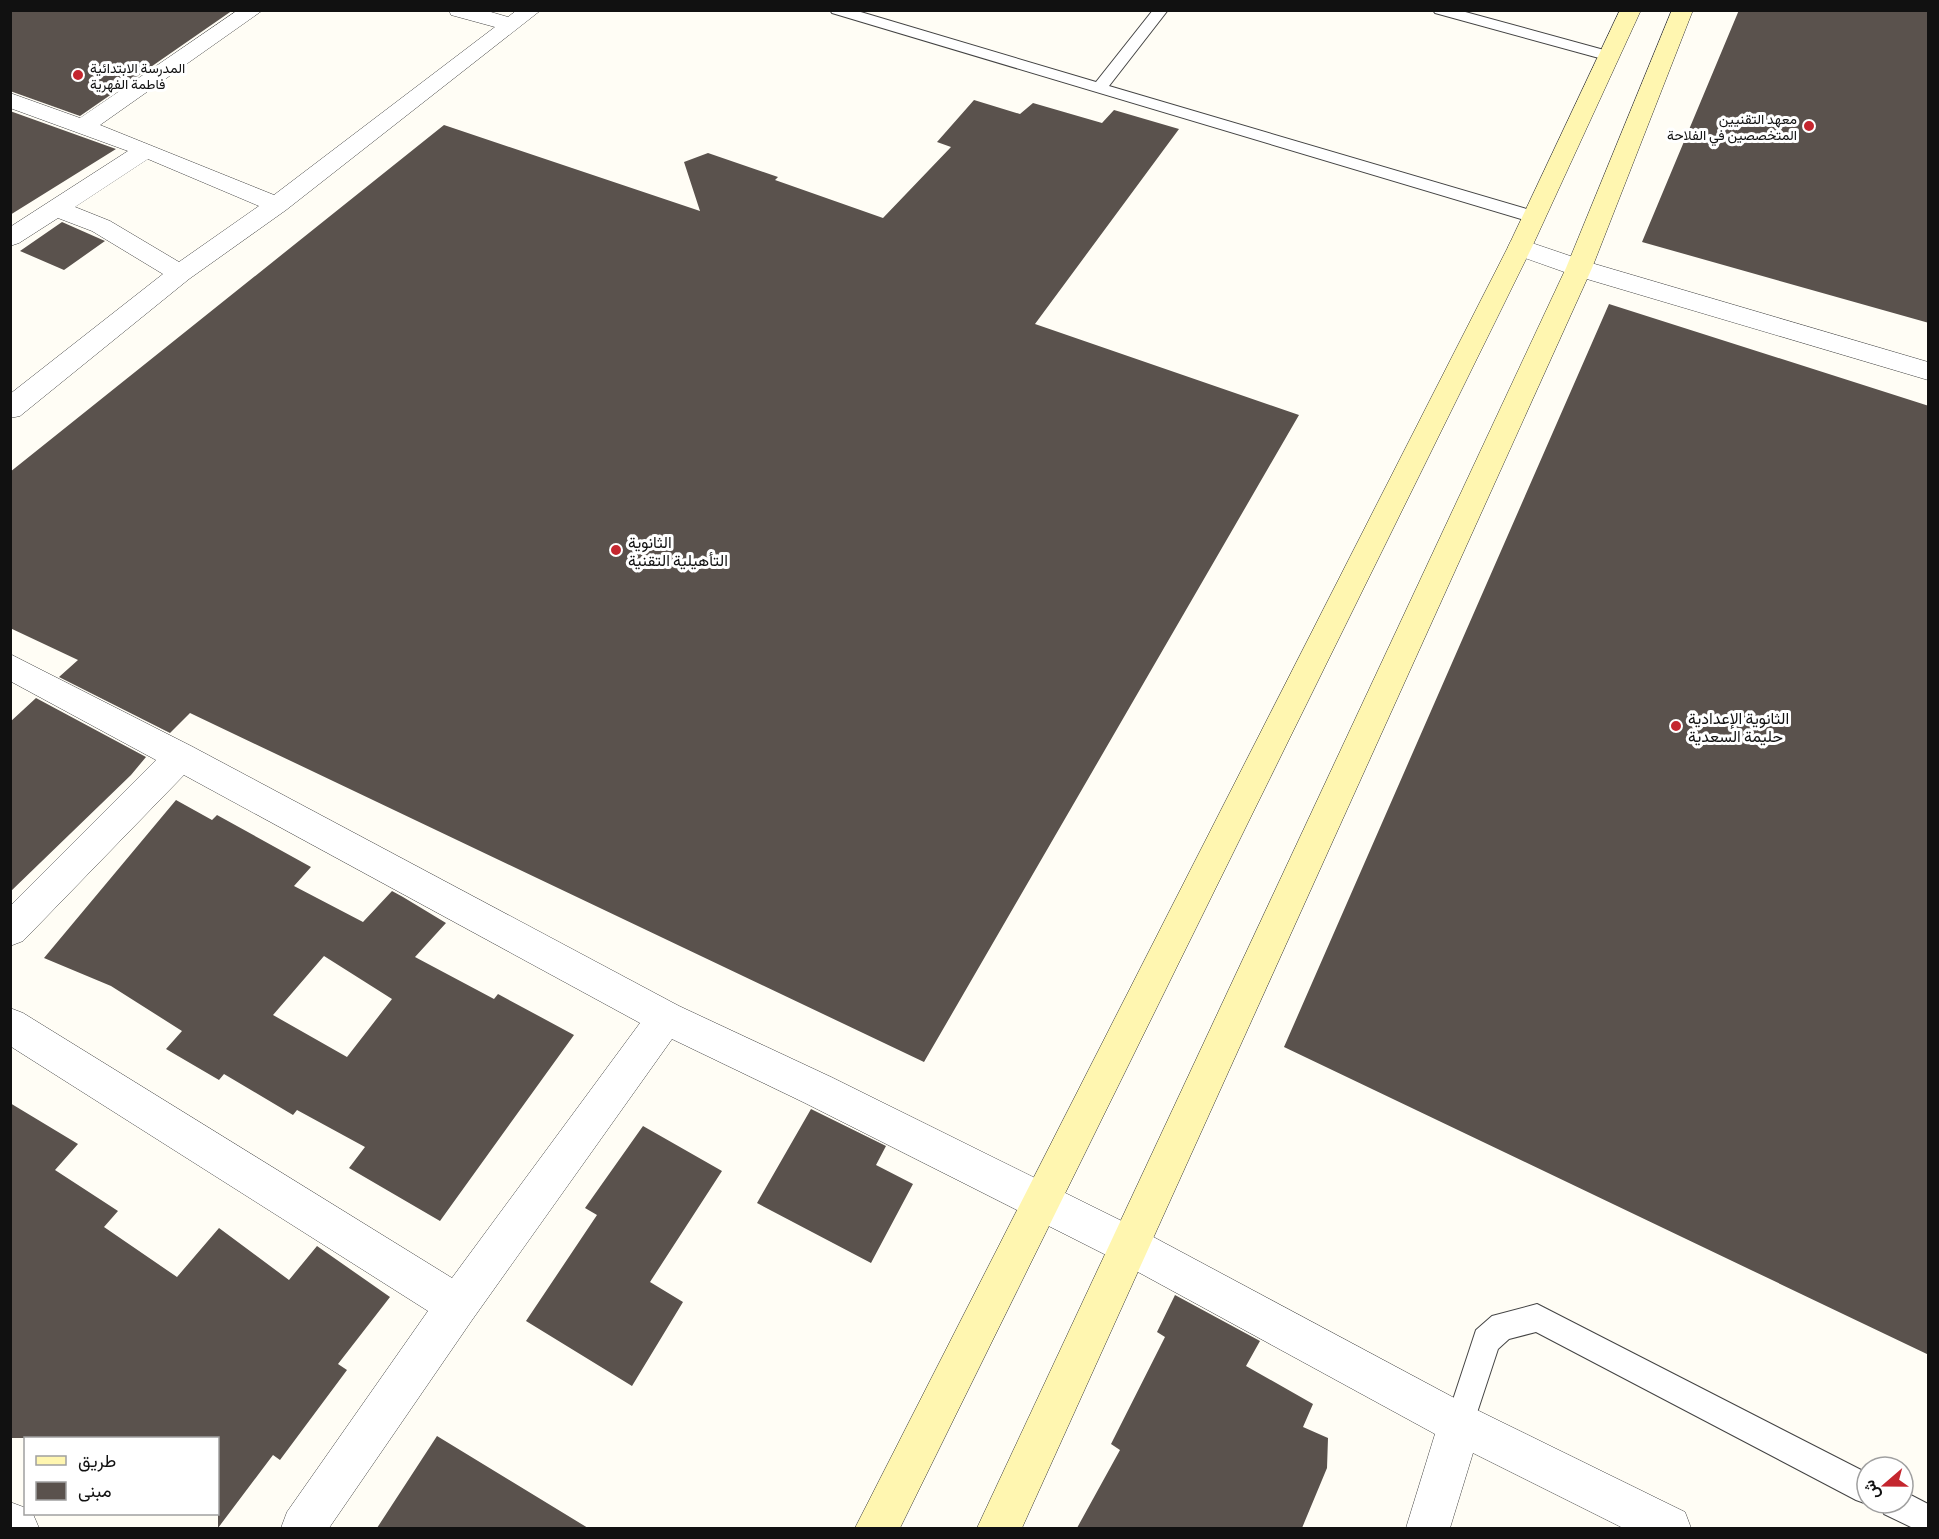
<svg xmlns="http://www.w3.org/2000/svg" width="1939" height="1539" viewBox="0 0 1939 1539" font-family="Literata,Vazirmatn,serif">
  <style>
    .building { fill: #5a524d; fill-rule: evenodd }
    .lines { fill: none; stroke-linecap: round; stroke-linejoin: round }
    .lane-casing { stroke: #444; stroke-width: 2 }
    .street-casing { stroke: #444; stroke-width: 1 }
    .secondary-casing { stroke: #333; stroke-width: 1 }
    .lane { fill: #fff; fill-rule: evenodd }
    .street { fill: #fff; fill-rule: evenodd }
    .secondary { fill: #fff6b0; fill-rule: evenodd }
    .poi-dot { fill: #c4262e; stroke: #fff; stroke-width: 2 }
    .labels { text-anchor: middle; dominant-baseline: central; stroke-width: 6; stroke-linejoin: round; paint-order: stroke }
    .far-poi-label { font-size: 14px; fill: #111; stroke: #fff; text-anchor: start }
    .poi-label { font-size: 16px; fill: #111; stroke: #fff; text-anchor: start }
  </style>
  <rect width="100%" height="100%" fill="#fffdf5"/>
  <!-- building -->
  <path class="building" d="M 10,10 L 233,10 L 80,116 L 10,91 Z
    M 1739,10 L 1929,10 L 1929,323 L 1642,242 Z
    M 974,100 L 1020,114 L 1033,103 L 1102,123 L 1114,110 L 1179,129 L 1035,324 L 1299,415 L 924,1062 L 190,713 L 170,733 L 59,677 L 78,660 L 10,628 L 10,472 L 444,125 L 700,211 L 684,162 L 708,153 L 778,177 L 775,180 L 883,218 L 951,147 L 937,142 Z
    M 10,111 L 116,149 L 10,215 Z
    M 62,222 L 105,241 L 64,270 L 20,251 Z
    M 1609,304 L 1929,406 L 1929,1355 L 1284,1047 Z
    M 36,698 L 146,757 L 131,775 L 10,892 L 10,722 Z
    M 176,800 L 212,820 L 217,815 L 311,867 L 294,886 L 363,922 L 392,891 L 403,897 L 446,923 L 415,957 L 494,999 L 498,994 L 574,1035 L 440,1221 L 349,1168 L 365,1147 L 297,1110 L 293,1115 L 224,1074 L 219,1080 L 166,1049 L 182,1031 L 111,986 L 44,958 ZM 324,956 L 392,999 L 347,1057 L 273,1015 Z
    M 10,1103 L 78,1144 L 55,1170 L 118,1211 L 104,1227 L 177,1277 L 219,1228 L 289,1280 L 317,1246 L 390,1297 L 338,1364 L 347,1370 L 280,1460 L 273,1455 L 218,1528 L 218,1438 L 10,1438 Z
    M 811,1109 L 886,1146 L 876,1165 L 913,1184 L 871,1263 L 757,1203 Z
    M 643,1126 L 722,1171 L 650,1282 L 683,1302 L 632,1386 L 526,1321 L 597,1215 L 585,1208 Z
    M 1175,1295 L 1260,1341 L 1246,1366 L 1313,1404 L 1303,1427 L 1328,1438 L 1327,1468 L 1302,1528 L 1077,1528 L 1120,1450 L 1111,1444 L 1165,1337 L 1157,1332 Z
    M 437,1436 L 588,1528 L 377,1528 Z"/>
  <g class="lines">
    <!-- lane casing -->
    <g class="lane-casing">
      <path id="lane" d="M 830,10 L 854,10 L 1096,82 L 1153,10 L 1168,10 L 1109,86 L 1540,213 L 1542,217 L 1540,221 L 1528,221 L 832,13 Z
        M 1433,10 L 1458,10 L 1615,53 L 1618,56 L 1610,61 L 1435,13 Z
        M 1537,1304 L 1867,1473 L 1867,1503 L 1869,1503 L 1867,1504 L 1856,1500 L 1536,1332 L 1509,1339 L 1498,1349 L 1470,1434 L 1460,1439 L 1450,1434 L 1445,1424 L 1476,1330 L 1492,1316 Z
        M 1903,1491 L 1928,1504 L 1928,1528 L 1913,1528 L 1884,1514 L 1880,1503 L 1903,1503 Z"/>
    </g>
    <!-- street casing -->
    <g class="street-casing">
      <path id="street" d="M 238,10 L 263,10 L 100,125 L 274,195 L 495,27 L 451,15 L 449,10 L 484,10 L 508,17 L 517,10 L 541,10 L 286,210 L 189,279 L 20,416 L 10,418 L 10,394 L 163,274 L 92,231 L 58,218 L 19,243 L 10,246 L 10,227 L 128,151 L 10,108 L 10,93 L 80,118 ZM 148,159 L 259,206 L 179,262 L 110,221 L 75,207 Z
        M 1520,239 L 1588,262 L 1928,362 L 1928,380 L 1570,274 L 1511,253 L 1508,247 L 1511,241 Z
        M 10,654 L 193,747 L 679,1006 L 831,1077 L 1144,1232 L 1475,1409 L 1685,1512 L 1691,1528 L 1623,1528 L 1473,1453 L 1450,1528 L 1406,1528 L 1435,1434 L 1116,1260 L 805,1103 L 672,1039 L 472,1320 L 329,1528 L 281,1528 L 287,1512 L 428,1311 L 10,1046 L 10,1008 L 23,1013 L 452,1278 L 640,1023 L 184,775 L 23,941 L 10,946 L 10,906 L 156,760 L 10,681 Z
        M 10,1502 L 26,1508 L 26,1514 L 33,1514 L 39,1528 L 10,1528 Z"/>
    </g>
    <!-- secondary casing -->
    <g class="secondary-casing">
      <path id="secondary" d="M 1620,10 L 1641,10 L 1532,247 L 900,1528 L 855,1528 L 1508,247 Z
        M 1672,10 L 1693,10 L 1592,268 L 1022,1528 L 977,1528 L 1566,268 Z"/>
    </g>
    <!-- lane -->
    <use href="#lane" class="lane"/>
    <!-- street -->
    <use href="#street" class="street"/>
    <!-- secondary -->
    <use href="#secondary" class="secondary"/>
  </g>
  <!-- markers -->
  <g class="poi-dot">
    <circle cx="78" cy="75" r="6"/>
    <circle cx="1809" cy="126" r="6"/>
    <circle cx="616" cy="550" r="6"/>
    <circle cx="1676" cy="726" r="6"/>
  </g>
  <g class="labels">
    <!-- far-poi labels -->
    <g class="far-poi-label">
      <text x="90" y="67">المدرسة الابتدائية<tspan x="90" dy="16">فاطمة الفهرية</tspan></text>
      <text x="1797" y="118" text-anchor="end">معهد التقنيين<tspan x="1797" dy="16">المتخصصين في الفلاحة</tspan></text>
    </g>
    <!-- poi labels -->
    <g class="poi-label">
      <text x="628" y="541">الثانوية<tspan x="628" dy="18">التأهيلية التقنية</tspan></text>
      <text x="1688" y="717">الثانوية الإعدادية<tspan x="1688" dy="18">حليمة السعدية</tspan></text>
    </g>
  </g>
  <!-- border -->
  <rect width="1939" height="1539" fill="none" stroke="#111111" stroke-width="24"/>
  <!-- legend -->
  <rect x="24" y="1437" width="195" height="78" fill="#ffffff" stroke="#a0a0a0" stroke-width="1.5"/>
  <rect x="36" y="1456" width="30" height="9" fill="#fff6b0" stroke="#a0a0a0" stroke-width="1.5"/>
  <text x="78" y="1467" font-size="18" fill="#111111">طريق</text>
  <rect x="36" y="1482" width="30" height="18" fill="#5a524d" stroke="#a0a0a0" stroke-width="1.5"/>
  <text x="78" y="1497" font-size="18" fill="#111111">مبنى</text>
  <!-- north arrow -->
  <g transform="translate(1885 1485) rotate(250)"><circle r="28" fill="#ffffff" stroke="#a0a0a0" stroke-width="1.5"/>
  <path d="M0-4.5L10 22L0 15L-10 22Z" fill="#c4262e"/>
  <text y="-9" font-size="16" font-weight="bold" text-anchor="middle" fill="#111111">ش</text>
  </g>
</svg>
